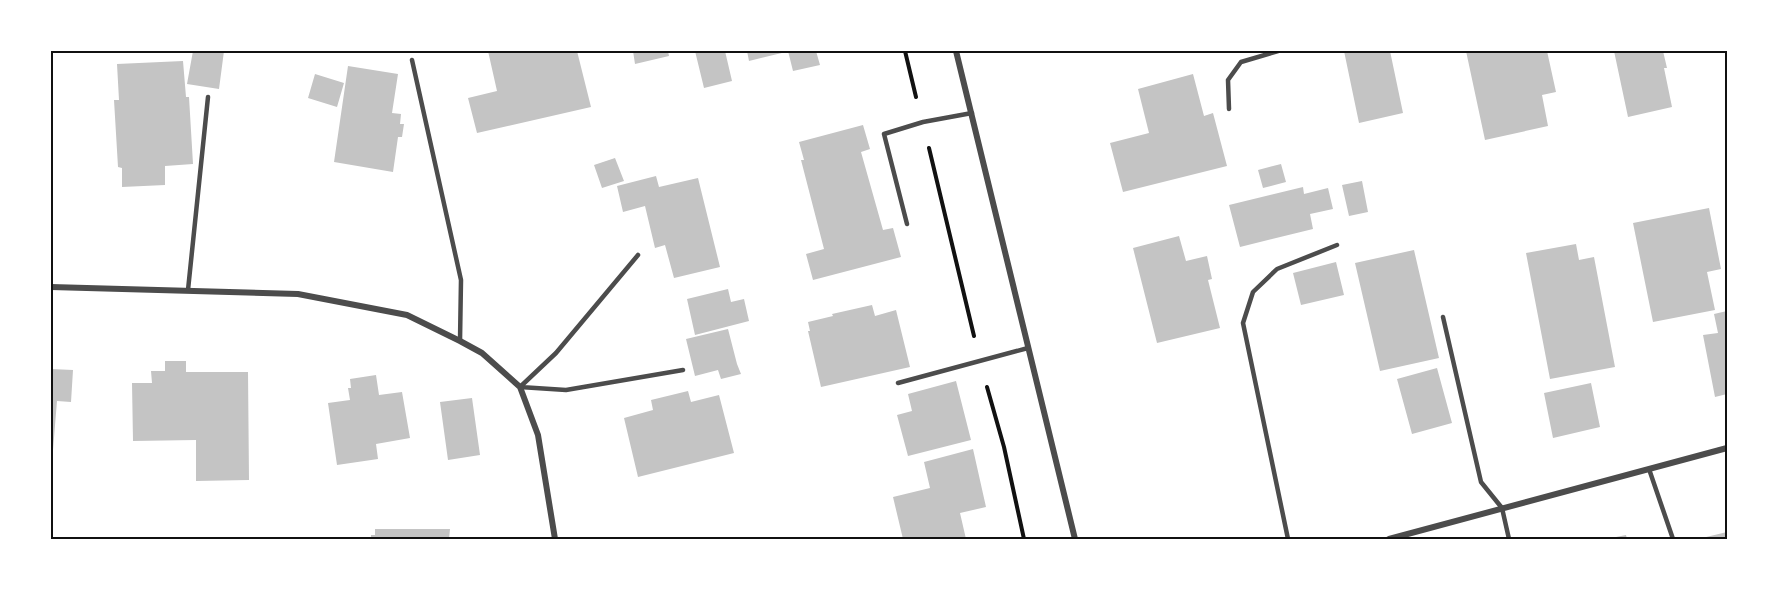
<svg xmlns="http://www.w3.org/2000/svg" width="1778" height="590" viewBox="0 0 1778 590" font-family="'Space Grotesk',sans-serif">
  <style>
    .building { fill: #c4c4c4 }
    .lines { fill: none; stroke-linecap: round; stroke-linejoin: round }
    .path { stroke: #111; stroke-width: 4 }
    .service { stroke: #4c4c4c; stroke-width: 4.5 }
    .minor { stroke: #4c4c4c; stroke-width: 6 }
    .neatline { fill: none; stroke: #111; stroke-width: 2 }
  </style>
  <rect width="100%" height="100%" fill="#fff"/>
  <!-- building -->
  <path class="building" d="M 193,51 L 224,51 L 219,89 L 187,84 Z
    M 488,51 L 577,51 L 591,107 L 477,133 L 468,98 L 497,91 Z
    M 633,51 L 668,51 L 669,56 L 635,64 Z
    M 695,51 L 725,51 L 732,81 L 704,88 Z
    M 747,51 L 786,51 L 786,52 L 749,61 Z
    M 788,51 L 816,51 L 820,65 L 793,71 Z
    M 1344,51 L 1376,51 L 1377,53 L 1390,51 L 1403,113 L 1359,123 Z
    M 1466,51 L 1547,51 L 1556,92 L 1542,95 L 1548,126 L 1485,140 Z
    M 1614,51 L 1663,51 L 1667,68 L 1664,68 L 1672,107 L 1628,117 Z
    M 183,61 L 186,97 L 189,97 L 193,164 L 165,166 L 165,185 L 122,187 L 122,168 L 118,167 L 114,100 L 119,100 L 117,64 Z
    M 348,66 L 398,74 L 392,113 L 401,114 L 400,124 L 404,124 L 402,137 L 398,137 L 393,172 L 334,162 Z
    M 315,74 L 344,83 L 337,107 L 308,98 Z
    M 1193,74 L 1204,116 L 1213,113 L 1227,166 L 1123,192 L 1110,143 L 1149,133 L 1138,89 Z
    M 863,125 L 870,149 L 861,152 L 883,230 L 893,228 L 901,257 L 813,280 L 806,254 L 824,249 L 801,160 L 804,160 L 799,142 Z
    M 615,158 L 624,181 L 602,188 L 594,165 Z
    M 1281,164 L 1286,182 L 1263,188 L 1258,170 Z
    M 656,176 L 659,187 L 698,178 L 720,267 L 674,278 L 665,245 L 655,248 L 645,206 L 623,212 L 617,186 Z
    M 1362,181 L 1368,212 L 1349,216 L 1342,185 Z
    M 1303,187 L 1304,194 L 1328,188 L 1333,209 L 1310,214 L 1313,229 L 1240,247 L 1229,205 Z
    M 1709,208 L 1721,269 L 1707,272 L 1715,310 L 1653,322 L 1633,223 Z
    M 1179,236 L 1186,261 L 1207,256 L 1212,279 L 1208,280 L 1220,328 L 1157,343 L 1133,248 Z
    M 1576,244 L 1579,260 L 1594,257 L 1615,367 L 1550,379 L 1526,253 Z
    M 1414,250 L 1439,358 L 1380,371 L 1355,263 Z
    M 1336,262 L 1344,295 L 1301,305 L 1293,273 Z
    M 728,289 L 731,302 L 744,299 L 749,321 L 695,335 L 687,299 Z
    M 872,305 L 875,316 L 896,310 L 910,367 L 821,387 L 808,331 L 810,331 L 808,322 L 833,316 L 832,314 Z
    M 1727,311 L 1727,394 L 1715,397 L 1703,335 L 1718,333 L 1714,314 Z
    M 728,329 L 737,364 L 741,374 L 721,379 L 718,370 L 695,376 L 686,339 Z
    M 165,361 L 186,361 L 186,372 L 248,372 L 249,480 L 196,481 L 196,440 L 133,441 L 132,383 L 152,383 L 151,371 L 165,371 Z
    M 1437,368 L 1452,423 L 1412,434 L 1397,379 Z
    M 51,369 L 73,370 L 71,402 L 57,401 L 53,450 L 51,450 Z
    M 376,375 L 379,395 L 402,392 L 410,438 L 376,444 L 378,459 L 337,465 L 328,403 L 350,400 L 348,388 L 351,388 L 350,379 Z
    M 956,381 L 971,440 L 908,456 L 897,415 L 912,411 L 908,394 Z
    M 1591,383 L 1600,427 L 1553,438 L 1544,393 Z
    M 688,391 L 691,402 L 719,395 L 734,453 L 638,477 L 624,418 L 653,410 L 651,400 Z
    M 472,398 L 480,455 L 448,460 L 440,402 Z
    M 973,449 L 986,507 L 960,513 L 966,539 L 903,539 L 893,497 L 930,488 L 924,462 Z
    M 375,529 L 450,529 L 449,539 L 371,539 L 371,535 L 375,535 Z
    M 1727,532 L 1727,539 L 1702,539 L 1702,538 Z
    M 1626,535 L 1627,539 L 1611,539 L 1611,538 Z"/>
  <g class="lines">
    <!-- path -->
    <path class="path" d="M 905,51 L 916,97
      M 929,148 L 974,336
      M 987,387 L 1004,447 L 1024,539"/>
    <!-- service -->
    <path class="service" d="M 412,60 L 461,280 L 460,341
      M 1229,109 L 1228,80 L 1241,62 L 1278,51
      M 907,224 L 884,134 L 923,122 L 972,113
      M 638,255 L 556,353 L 520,387 L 566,390 L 683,370
      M 188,290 L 208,97
      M 1443,317 L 1481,482 L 1502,508 L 1509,539
      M 898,383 L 1028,348
      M 1649,469 L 1673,539
      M 1288,539 L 1243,323 L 1253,292 L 1277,269 L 1337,245"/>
    <!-- minor -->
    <path class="minor" d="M 956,51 L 1075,539
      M 51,287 L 298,294 L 407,315 L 460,341 L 482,353 L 520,387 L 538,435 L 555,539
      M 1389,539 L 1727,448"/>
  </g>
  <!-- border -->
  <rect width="1778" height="590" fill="none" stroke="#ffffff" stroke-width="105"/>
  <rect x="52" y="52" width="1674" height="486" class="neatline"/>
</svg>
